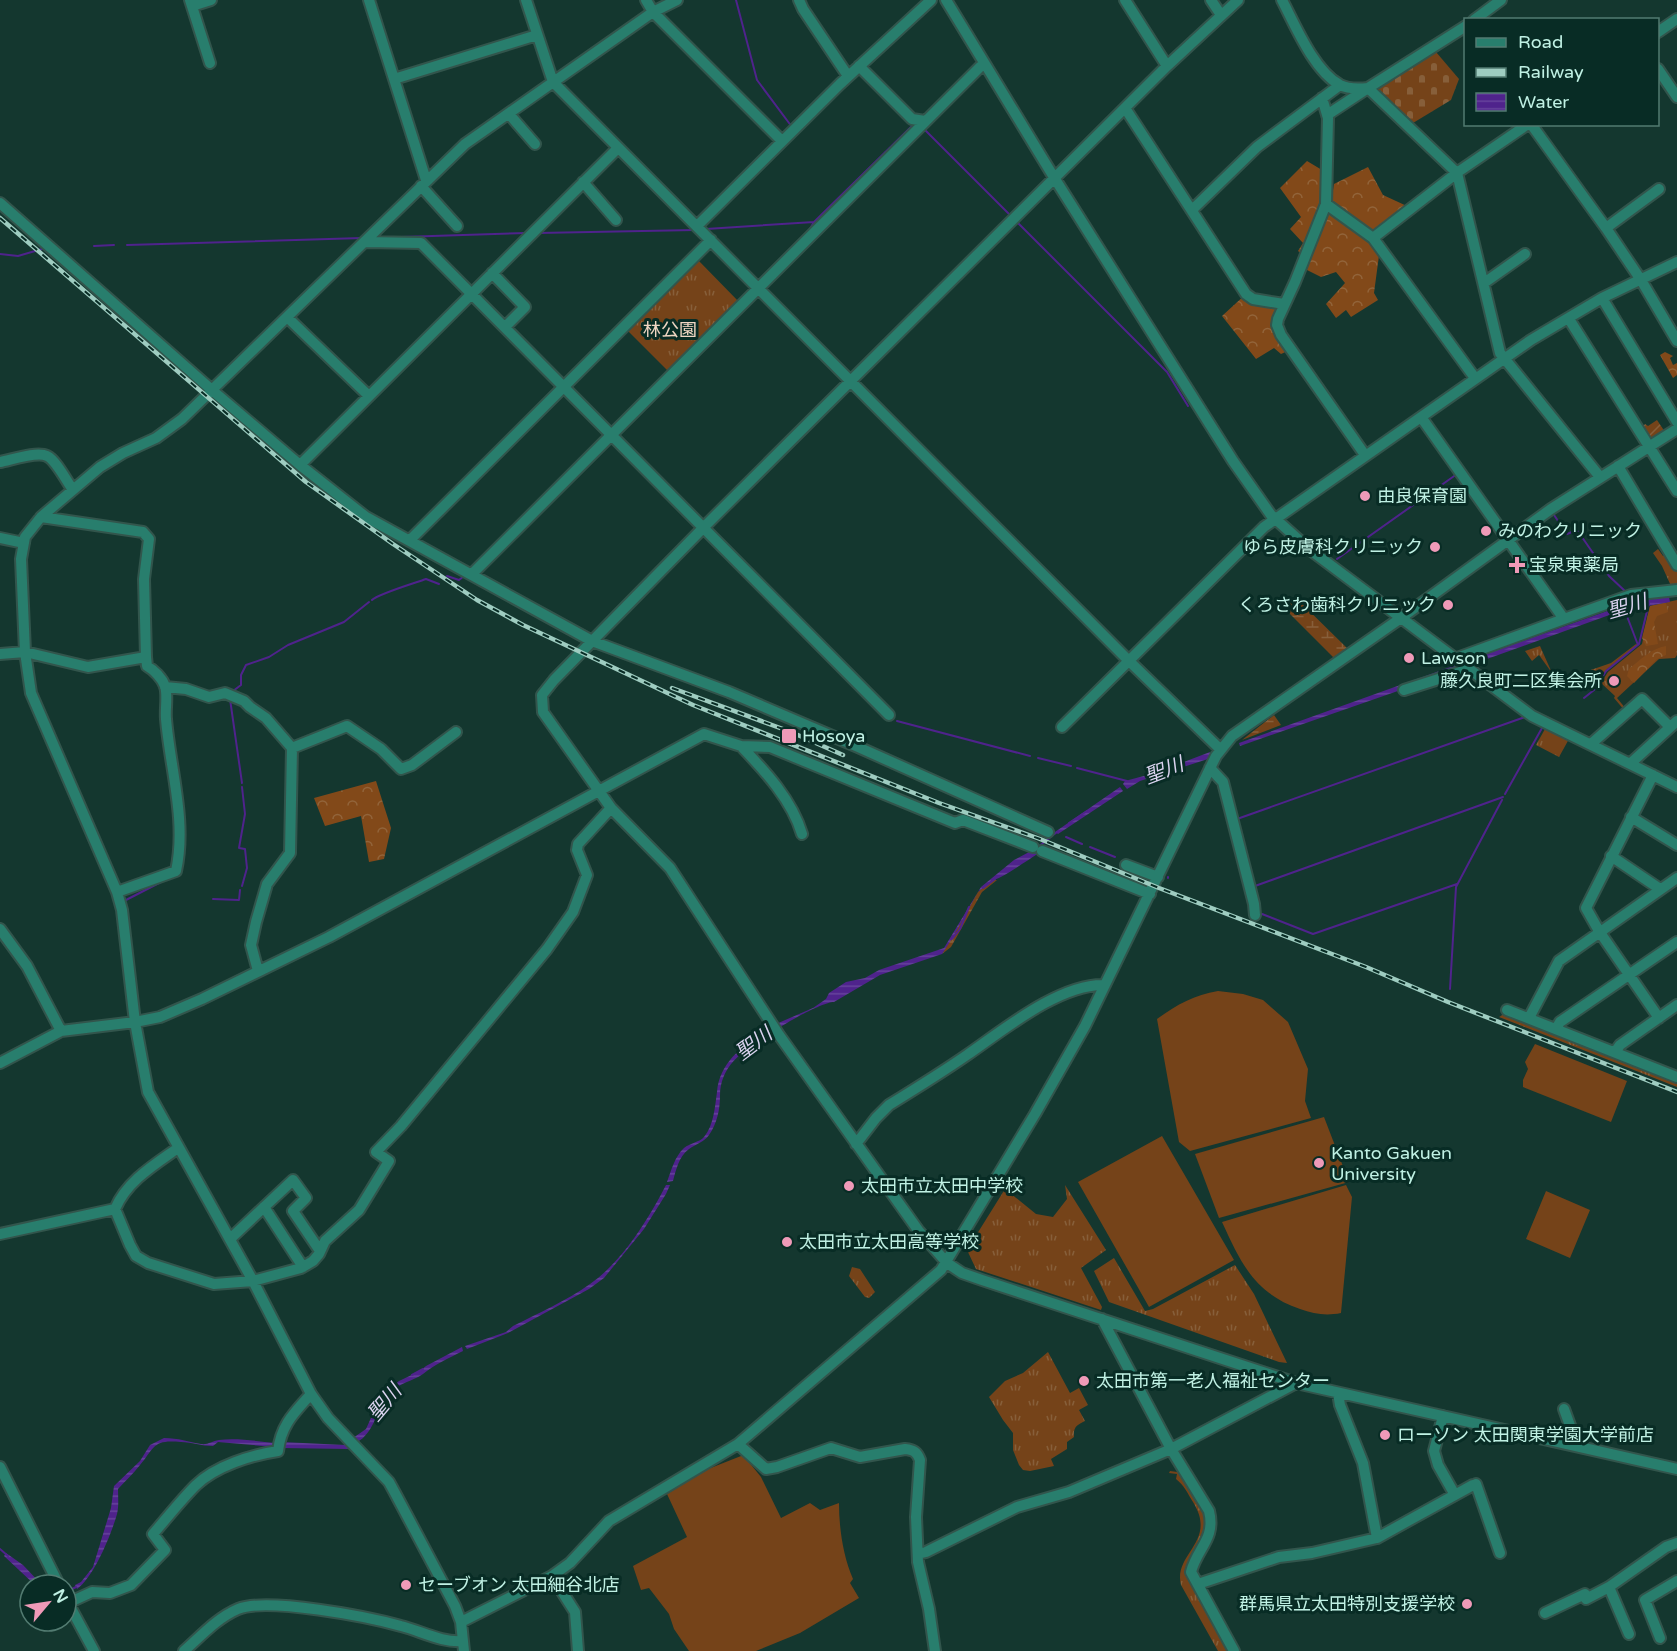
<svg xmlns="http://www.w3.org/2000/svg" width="1677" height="1651" viewBox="0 0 1677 1651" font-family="'Varela Round','Noto Sans JP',sans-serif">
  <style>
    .grass { fill: url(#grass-tufts) }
    .forest { fill: url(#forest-crowns) }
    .wetland { fill: url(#wetland-marsh) }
    .cemetery { fill: url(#cemetery-stones) }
    .garden { fill: url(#garden-furrows) }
    .pitch { fill: #754319 }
    .water { fill: url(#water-rules) }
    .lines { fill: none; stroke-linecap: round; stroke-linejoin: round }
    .stream { stroke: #4f238c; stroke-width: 2 }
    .minor-casing { stroke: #32554c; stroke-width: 14 }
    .minor { stroke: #287e6d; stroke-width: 10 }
    .rail-casing { stroke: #9eccc0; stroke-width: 4.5 }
    .rail { stroke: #082c25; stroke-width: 2; stroke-dasharray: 7; stroke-linecap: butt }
    .poi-dot { fill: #ef9ab8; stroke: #082c25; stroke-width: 2 }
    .labels { text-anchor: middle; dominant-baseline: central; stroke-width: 6; stroke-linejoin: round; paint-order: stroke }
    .park-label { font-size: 18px; fill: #f0d6c3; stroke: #082c25 }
    .poi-label { font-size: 18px; fill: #c0f1e4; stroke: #082c25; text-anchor: start }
    .water-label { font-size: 20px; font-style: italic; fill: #dad3ef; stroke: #082c25 }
  </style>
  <defs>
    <pattern id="grass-tufts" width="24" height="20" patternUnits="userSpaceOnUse" patternTransform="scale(1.5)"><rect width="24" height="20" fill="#754319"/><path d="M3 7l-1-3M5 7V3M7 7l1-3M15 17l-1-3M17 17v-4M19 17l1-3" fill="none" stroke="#875f3a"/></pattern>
    <pattern id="forest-crowns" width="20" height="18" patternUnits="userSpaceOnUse" patternTransform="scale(1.5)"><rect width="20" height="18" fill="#824919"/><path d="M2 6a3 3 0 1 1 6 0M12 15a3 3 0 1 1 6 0" fill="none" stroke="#92643a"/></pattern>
    <pattern id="wetland-marsh" width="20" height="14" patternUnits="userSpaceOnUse" patternTransform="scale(1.5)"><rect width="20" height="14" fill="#754319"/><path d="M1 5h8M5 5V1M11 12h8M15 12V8" fill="none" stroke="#875f3a"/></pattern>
    <pattern id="cemetery-stones" width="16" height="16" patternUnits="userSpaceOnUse" patternTransform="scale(1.5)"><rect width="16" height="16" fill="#754319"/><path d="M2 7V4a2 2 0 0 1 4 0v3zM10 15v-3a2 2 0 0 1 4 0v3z" fill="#875f3a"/></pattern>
    <pattern id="garden-furrows" width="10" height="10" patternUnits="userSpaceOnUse" patternTransform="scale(1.5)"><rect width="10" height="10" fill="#754319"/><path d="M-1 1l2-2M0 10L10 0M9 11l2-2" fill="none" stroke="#875f3a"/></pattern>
    <pattern id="water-rules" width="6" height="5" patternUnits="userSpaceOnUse" patternTransform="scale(1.5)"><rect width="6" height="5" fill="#4f238c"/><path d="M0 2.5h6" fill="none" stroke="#67439c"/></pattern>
  </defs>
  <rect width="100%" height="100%" fill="#14372f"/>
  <!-- grass -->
  <path class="grass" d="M 698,260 L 740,303 L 670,373 L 627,330 Z
    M 1658,549 L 1663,556 L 1667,554 L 1677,570 L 1677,584 L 1671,586 L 1662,566 L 1653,553 Z
    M 1677,600 L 1677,655 L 1675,658 L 1659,659 L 1617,698 L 1626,709 L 1625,711 L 1614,698 L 1615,696 L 1601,683 L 1608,672 L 1642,644 L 1650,606 Z
    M 1636,644 L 1638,645 L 1606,670 L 1594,688 L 1586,677 L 1585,672 L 1611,663 Z
    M 1540,646 L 1552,673 L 1539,655 L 1532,661 L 1525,651 Z
    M 1545,729 L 1569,739 L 1559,757 L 1536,745 Z
    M 1506,1013 L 1677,1080 L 1677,1087 L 1499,1017 Z
    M 1065,1185 L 1106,1250 L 1081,1268 L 1102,1307 L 1101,1310 L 976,1269 L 967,1250 L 1005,1189 L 1036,1214 L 1053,1217 L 1067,1199 Z
    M 1114,1258 L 1145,1311 L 1153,1309 L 1235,1265 L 1254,1294 L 1287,1363 L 1279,1362 L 1109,1302 L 1094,1271 Z
    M 852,1267 L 860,1269 L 875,1292 L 869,1298 L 865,1297 L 849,1276 Z
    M 1048,1352 L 1070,1393 L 1079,1388 L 1088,1405 L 1079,1410 L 1085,1421 C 1077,1425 1073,1427 1074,1437 L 1067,1442 L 1067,1449 L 1051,1459 L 1054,1466 L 1030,1471 L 1023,1470 L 1019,1465 L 1013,1450 L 1013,1433 L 1003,1420 L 989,1397 L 1005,1381 L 1023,1373 Z
    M 1178,1470 C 1186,1484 1205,1507 1207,1523 C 1208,1539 1193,1557 1186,1570 L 1229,1651 L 1218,1651 L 1181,1585 C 1173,1553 1218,1542 1193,1502 C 1188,1494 1184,1485 1176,1479 L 1177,1474 L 1169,1473 L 1170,1471 L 1177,1472 Z"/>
  <!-- forest -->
  <path class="forest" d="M 1307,161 L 1327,173 L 1326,204 L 1380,248 L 1374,293 L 1378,300 L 1351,317 L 1346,310 L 1336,318 L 1326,304 L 1345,283 L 1336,272 L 1321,277 L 1305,269 L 1304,256 L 1298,251 L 1303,243 L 1290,229 L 1301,217 L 1280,188 Z
    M 1368,167 L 1383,195 L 1409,207 L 1375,233 L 1331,203 L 1334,184 Z
    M 1246,294 L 1273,302 L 1279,310 L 1277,325 L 1290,350 L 1281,354 L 1274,348 L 1256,359 L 1222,316 Z
    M 1665,352 L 1673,356 L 1670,358 L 1673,365 L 1677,363 L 1677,375 L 1673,378 L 1660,355 Z
    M 1666,603 L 1668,612 L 1657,616 L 1654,622 L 1658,644 L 1646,646 L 1642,638 L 1650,606 Z
    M 1666,646 L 1666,655 L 1657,659 L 1634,683 L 1627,676 L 1629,669 C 1640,660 1652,648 1666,646 Z
    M 376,781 L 391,828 L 384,859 L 369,862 L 361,816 L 325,826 L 314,798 Z"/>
  <!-- wetland -->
  <path class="wetland" d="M 1295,597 L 1348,649 L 1335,659 L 1283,607 Z
    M 1274,715 L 1281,725 L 1242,740 Z
    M 992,880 L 997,880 L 982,892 L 951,947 L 942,954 L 978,892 Z"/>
  <!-- cemetery -->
  <path class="cemetery" d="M 1436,52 L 1459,79 L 1451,100 L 1408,126 L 1374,91 Z"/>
  <!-- garden -->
  <path class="garden" d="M 1657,420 L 1665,432 L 1652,441 L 1641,429 L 1645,424 L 1648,426 Z"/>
  <!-- pitch -->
  <path class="pitch" d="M 1218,991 L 1243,994 L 1263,1000 L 1288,1022 L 1308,1069 L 1305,1101 L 1311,1118 L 1190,1151 L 1179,1142 L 1157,1019 C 1176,1005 1194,995 1218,991 Z
    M 1535,1044 L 1627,1081 L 1611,1122 L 1523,1087 L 1523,1080 L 1528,1069 L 1525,1062 Z
    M 1324,1117 L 1349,1182 L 1219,1218 L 1195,1154 Z
    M 1162,1136 L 1234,1260 L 1149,1307 L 1078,1182 Z
    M 1346,1185 L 1352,1197 L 1341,1313 C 1326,1316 1314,1314 1300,1309 C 1254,1293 1241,1263 1222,1222 Z
    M 1546,1191 L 1590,1210 L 1570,1258 L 1526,1239 Z
    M 741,1456 L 744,1456 L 761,1477 L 781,1518 L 810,1503 L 820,1510 L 839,1503 C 839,1528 843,1556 853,1579 L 850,1583 L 859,1598 L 800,1633 L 756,1651 L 689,1651 L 674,1629 L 669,1614 L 649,1588 L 641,1590 L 633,1566 L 687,1537 L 667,1494 L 703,1471 Z"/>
  <!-- water -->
  <path class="water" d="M 1669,597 L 1670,602 L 1631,609 L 1630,608 L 1639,605 L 1632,606 L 1631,602 Z
    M 1624,604 L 1626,609 L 1473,664 L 1469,661 L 1599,615 Z
    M 1456,665 L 1461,669 L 1240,746 L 1239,743 Z
    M 1210,752 L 1211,758 L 1140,781 L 1127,789 L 1123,784 L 1125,781 L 1155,773 Z
    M 1120,787 L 1123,791 L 1058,834 L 1055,832 Z
    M 1031,851 L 1039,853 C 1029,859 1000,880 992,880 L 978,892 L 953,937 L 942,954 L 880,975 L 834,1002 C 823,1002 789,1021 779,1028 L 776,1024 L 813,1008 L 826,999 L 829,993 L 846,982 L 865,978 L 879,970 L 944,948 L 981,887 L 1014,860 Z
    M 768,1030 L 770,1034 C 746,1049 720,1064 720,1096 C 720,1109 717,1124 709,1135 C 704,1142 696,1144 689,1149 C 679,1156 676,1170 673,1181 L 667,1182 C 671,1171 675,1156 684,1148 C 690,1143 700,1142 704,1137 C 714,1125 715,1106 717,1092 C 720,1061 743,1046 768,1030 Z
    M 666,1185 L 670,1185 L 666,1194 L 644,1229 L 604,1278 L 589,1289 L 508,1333 L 467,1349 L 465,1346 L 506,1332 L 513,1326 C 539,1313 566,1301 590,1284 C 622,1262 648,1220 666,1185 Z
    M 462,1347 L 463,1351 C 449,1358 435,1364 423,1374 C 413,1381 399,1383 391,1392 C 378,1406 374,1434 357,1442 L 353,1438 L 366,1429 L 379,1400 L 391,1387 L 399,1381 L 420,1371 L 426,1366 Z
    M 164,1438 C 178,1438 189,1442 201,1444 C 208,1445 212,1441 219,1440 C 237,1438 257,1441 275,1443 L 275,1447 L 218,1442 L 213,1446 C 201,1446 192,1442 181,1442 C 153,1439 155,1447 140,1465 C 133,1474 125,1481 118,1489 C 118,1497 119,1506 117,1514 C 111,1535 94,1577 77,1589 L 75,1585 L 81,1582 L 93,1567 L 111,1508 L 114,1486 L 140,1461 L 150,1445 Z
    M 282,1442 L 345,1445 L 349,1449 L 281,1448 Z
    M 6,1553 L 23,1565 L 42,1585 L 35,1585 L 4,1556 Z"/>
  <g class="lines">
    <!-- stream -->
    <path class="stream" d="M 736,0 L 757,80 L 792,127
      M 924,129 L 1011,216
      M 695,220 L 706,209
      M 1017,222 L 1167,372 L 1188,406
      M 706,229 L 814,222 L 913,125 L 916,126
      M 808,232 L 814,222
      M 538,233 L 695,230
      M 401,237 L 527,233
      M 127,245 L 362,238
      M 94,246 L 114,245
      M 0,254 L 18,256 L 42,249
      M 1554,515 L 1567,534 L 1577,530 L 1609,576 L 1626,592
      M 1337,559 L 1457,474
      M 447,576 L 459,580 L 464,576
      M 372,600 C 378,594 415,583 426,579 L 439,584
      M 1625,611 L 1638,645
      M 1466,662 L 1619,608
      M 233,691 L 241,685 L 241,675 L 246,665 L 269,657 L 288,645 L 344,622 L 369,602
      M 1584,698 L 1594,690 L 1606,671 L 1639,644 L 1649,603
      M 230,699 L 242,783
      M 897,721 L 1030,756
      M 1038,758 L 1071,766
      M 1077,768 L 1127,781
      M 1505,794 L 1542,728
      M 1237,819 L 1525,717
      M 1069,823 L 1087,811
      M 1066,837 L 1082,844
      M 1038,847 L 1057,832
      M 1090,847 L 1115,857
      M 1168,878 L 1168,877
      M 242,886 L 247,868 L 245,849 L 239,848 L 245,814 L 242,787
      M 1255,886 L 1503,797
      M 983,888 L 995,879
      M 213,899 L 239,900 L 240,890
      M 126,900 L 161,882
      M 1262,914 L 1313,934 L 1457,884
      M 952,939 L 960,929 L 969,907
      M 1450,989 L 1456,887 L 1502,800
      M 412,1375 L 423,1369
      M 0,1549 L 8,1556
      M 66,1592 L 76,1587"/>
    <!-- minor casing -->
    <g class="minor-casing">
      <path id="minor" d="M 190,0 L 210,63
        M 369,0 L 426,180
        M 526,0 L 553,82 L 1129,661 L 1220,749
        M 646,0 L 653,12 L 782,141
        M 799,0 L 803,9 L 848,76
        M 946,0 L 1055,179 L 1233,461 L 1271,515 L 1309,549 L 1532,716 L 1677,787
        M 1125,0 L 1167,66
        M 1211,0 L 1221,15
        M 1238,0 L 1167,66 L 704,527 L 554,680 L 542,695 L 543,712 L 611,808 L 670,868 L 779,1035 L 918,1230 L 947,1263 L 962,1273 L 982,1280 L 1296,1383 L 1677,1469
        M 1282,0 C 1295,25 1314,71 1340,85 C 1348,89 1359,89 1368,88 L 1466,26
        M 192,6 L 211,0
        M 1474,20 L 1501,0
        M 1658,32 L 1677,19
        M 859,66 L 912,119 L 925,121
        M 1658,69 L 1677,97
        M 394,79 L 537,35
        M 1322,98 L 1328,118 L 1326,204 L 1295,282 L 1278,319 L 1277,325 L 1281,335 L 1365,455
        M 1125,108 L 1246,294 L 1253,299 L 1284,304
        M 509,114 L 535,144
        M 1327,115 L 1368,88 L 1457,173 L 1500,353 L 1600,477
        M 1531,124 L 1606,228 L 1641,280 L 1677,341
        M 583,182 L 616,220
        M 421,186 L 457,226
        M 0,203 L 213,391 L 300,465 L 366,517 L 592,641 L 729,692 L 858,747 L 1048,832
        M 1326,204 L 1373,238 L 1475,378
        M 1192,210 L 1257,147 L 1340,85
        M 697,226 L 840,84 L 931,0
        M 1606,228 L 1659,189
        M 1373,238 L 1458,172 L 1528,124
        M 366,242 L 421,243 L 889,715
        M 492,273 L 525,307 L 505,327
        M 1484,283 L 1525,254
        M 1602,298 L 1677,422
        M 288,318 L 369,396
        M 1569,319 L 1677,491
        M 1421,417 L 1564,619 L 1457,658
        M 0,462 C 11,460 37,451 47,456 C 56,460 67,482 73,490
        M 300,465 L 618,148
        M 1618,466 L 1677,565
        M 41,517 L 143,532 L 149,539 L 144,579 L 146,657 L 147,666 C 154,670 162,678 165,686 C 168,695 165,709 166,719 C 170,768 187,821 176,871 L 117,892
        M 0,538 L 24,543
        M 410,540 L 711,240
        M 472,574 L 984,63
        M 1564,619 L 1631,595 L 1677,590
        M 0,654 L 25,652 L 88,667 L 146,657
        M 165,687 L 186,689 L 209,697 L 225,693 L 244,701 L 250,707 L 266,718 L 292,748 L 290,853 L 267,884 L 256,922 L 251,945 L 258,971
        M 1404,690 L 1470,669
        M 1062,727 L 1264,527 L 1531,340 L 1602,298 L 1677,262
        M 1591,744 L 1642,699 L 1670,727
        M 741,746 C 765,771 792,800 802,834
        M 292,748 L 347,726 L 381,749 L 401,769 L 412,765 L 456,732
        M 1631,763 L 1677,721
        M 1210,768 L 1223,782 L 1254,904 L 1255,915
        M 1653,775 L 1586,908 L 1599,931 L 1659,1018
        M 1631,817 L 1677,845
        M 1042,851 L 1150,894
        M 1611,856 L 1660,889
        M 1126,865 L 1158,877
        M 0,929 L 27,966 L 61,1031
        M 1507,1010 L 1677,1077
        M 1529,1018 L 1559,961 L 1677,878
        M 1556,1029 L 1560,1022 L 1677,942
        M 1615,1052 L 1620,1045 L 1677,1005
        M 0,1063 L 61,1031 L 135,1022 L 160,1017 L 202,999 L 329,937 L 704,734 L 741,746 L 770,747 L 955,823 L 963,820 L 1033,847
        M 856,1144 L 876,1118 L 889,1105 C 915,1089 941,1073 967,1055 C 1002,1031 1060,983 1105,985
        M 178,1148 C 154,1165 127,1181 115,1209 L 130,1245 L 136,1256 L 148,1263 L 214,1284 L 253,1281 L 301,1268 L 313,1261 L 319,1254 L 325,1241 L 359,1210 L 389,1161 L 376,1152 L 401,1126 L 547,949 L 573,912 L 587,875 L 577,850 L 578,844 L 611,808
        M 264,1207 L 303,1267
        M 0,1234 L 115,1209
        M 230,1239 L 293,1180 L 306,1198 L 293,1211 L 320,1251
        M 1102,1319 L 1171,1449 L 1209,1511 C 1216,1539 1197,1548 1191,1572 L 1234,1651
        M 1338,1393 L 1340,1405 L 1363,1463 L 1377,1538
        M 1564,1409 L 1577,1445
        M 1443,1416 L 1434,1451 L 1438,1465 L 1455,1495
        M 738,1444 L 766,1469 L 777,1467 L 831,1448 L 860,1457 L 905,1449 C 914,1450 917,1452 920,1460 L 916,1517 L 918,1562 L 929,1609 L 935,1651
        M 0,1467 L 59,1585
        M 1476,1484 L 1500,1553
        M 918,1554 L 926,1552 L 1017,1507 L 1069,1492 L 1171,1449 L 1296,1383
        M 552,1576 L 575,1612 L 578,1651
        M 1198,1584 L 1279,1557 L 1312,1553 L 1377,1538 L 1473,1485
        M 1609,1587 L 1629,1634
        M 66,1599 L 94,1651
        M 68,1603 L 92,1592 L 110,1593 L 131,1585 L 165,1550 L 153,1534 C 167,1518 181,1500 196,1485 C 216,1466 251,1455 278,1451 C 281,1425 294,1413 311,1394
        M 1545,1613 L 1585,1594 L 1586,1599 L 1609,1587 L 1666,1547 L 1677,1543
        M 461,1622 L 552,1576 L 570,1563 L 609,1521 L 738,1444 L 941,1270 L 1035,1114 L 1085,1026 L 1216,756 L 1232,736 L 1401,618 L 1551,509 L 1677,429
        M 1660,1638 L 1645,1600 L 1677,1581
        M 184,1651 C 201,1636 217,1618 238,1609 C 267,1597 369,1617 401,1626 C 421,1631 442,1643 463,1641
        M 464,1651 L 461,1622 L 455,1606 L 395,1493 L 389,1482 L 328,1418 L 311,1394 L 253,1281 L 148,1092 L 135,1022 L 122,910 L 117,892 L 31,693 L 25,652 L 21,559 L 25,537 L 41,517 L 100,467 L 123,453 L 156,438 L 182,419 L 465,144 L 653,12 L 677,0"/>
    </g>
    <!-- minor -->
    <use href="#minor" class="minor"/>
    <!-- rail casing -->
    <g class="rail-casing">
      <path id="rail" d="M 0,218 L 306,482 L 393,544 L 477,600 L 523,625 L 693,705 L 939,803 L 1040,839 L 1159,888 L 1366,967 L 1448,1002 L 1677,1092
        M 672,688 L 791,732 L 843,755"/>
    </g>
    <!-- rail -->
    <use href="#rail" class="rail"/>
  </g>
  <!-- markers -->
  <g class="poi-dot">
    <circle cx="1365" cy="496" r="6"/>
    <circle cx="1486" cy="531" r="6"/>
    <circle cx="1435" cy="547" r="6"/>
    <path d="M1514 556h6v6h6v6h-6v6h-6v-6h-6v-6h6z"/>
    <circle cx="1448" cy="605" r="6"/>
    <circle cx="1409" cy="658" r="6"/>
    <circle cx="1614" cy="681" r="6"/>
    <rect x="781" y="728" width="16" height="16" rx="3"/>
    <circle cx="1319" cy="1163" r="6"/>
    <circle cx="849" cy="1186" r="6"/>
    <circle cx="787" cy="1242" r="6"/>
    <circle cx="1084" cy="1381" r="6"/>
    <circle cx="1385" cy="1435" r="6"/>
    <circle cx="406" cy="1585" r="6"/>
    <circle cx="1467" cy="1604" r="6"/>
  </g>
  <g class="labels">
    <!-- park labels -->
    <g class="park-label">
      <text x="670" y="330">林公園</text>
    </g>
    <!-- poi labels -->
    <g class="poi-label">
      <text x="1377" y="496">由良保育園</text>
      <text x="1498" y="531">みのわクリニック</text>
      <text x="1423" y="547" text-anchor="end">ゆら皮膚科クリニック</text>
      <text x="1529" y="565">宝泉東薬局</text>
      <text x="1436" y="605" text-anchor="end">くろさわ歯科クリニック</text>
      <text x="1421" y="658">Lawson</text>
      <text x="1602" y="681" text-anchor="end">藤久良町二区集会所</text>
      <text x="802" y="736">Hosoya</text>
      <text x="1331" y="1153">Kanto Gakuen<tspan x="1331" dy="21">University</tspan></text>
      <text x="861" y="1186">太田市立太田中学校</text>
      <text x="799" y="1242">太田市立太田高等学校</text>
      <text x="1096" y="1381">太田市第一老人福祉センター</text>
      <text x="1397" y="1435">ローソン 太田関東学園大学前店</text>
      <text x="418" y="1585">セーブオン 太田細谷北店</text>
      <text x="1455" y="1604" text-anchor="end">群馬県立太田特別支援学校</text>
    </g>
    <!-- water labels -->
    <g class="water-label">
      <text transform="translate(1627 607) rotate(-16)">聖川</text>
      <text transform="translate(1164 771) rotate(-21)">聖川</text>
      <text transform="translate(754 1044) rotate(-37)">聖川</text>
      <text transform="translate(385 1403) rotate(-50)">聖川</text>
    </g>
  </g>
  <!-- legend -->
  <rect x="1464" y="18" width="195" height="108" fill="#082c25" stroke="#527b71" stroke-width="1.5"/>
  <rect x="1476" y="38" width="30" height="9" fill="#287e6d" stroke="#527b71" stroke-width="1.5"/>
  <text x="1518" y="48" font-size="18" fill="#c0f1e4">Road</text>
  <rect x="1476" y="68" width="30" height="9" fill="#9eccc0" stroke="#527b71" stroke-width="1.5"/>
  <text x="1518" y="78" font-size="18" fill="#c0f1e4">Railway</text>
  <rect x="1476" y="93" width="30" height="18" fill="url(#water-rules)" stroke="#527b71" stroke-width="1.5"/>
  <text x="1518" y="108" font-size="18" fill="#c0f1e4">Water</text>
  <!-- north arrow -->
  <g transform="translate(48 1603) rotate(61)"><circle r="28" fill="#082c25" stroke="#527b71" stroke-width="1.5"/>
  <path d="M0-4.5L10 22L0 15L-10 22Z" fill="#ef9ab8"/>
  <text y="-9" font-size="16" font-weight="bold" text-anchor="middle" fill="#c0f1e4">N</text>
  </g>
</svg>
